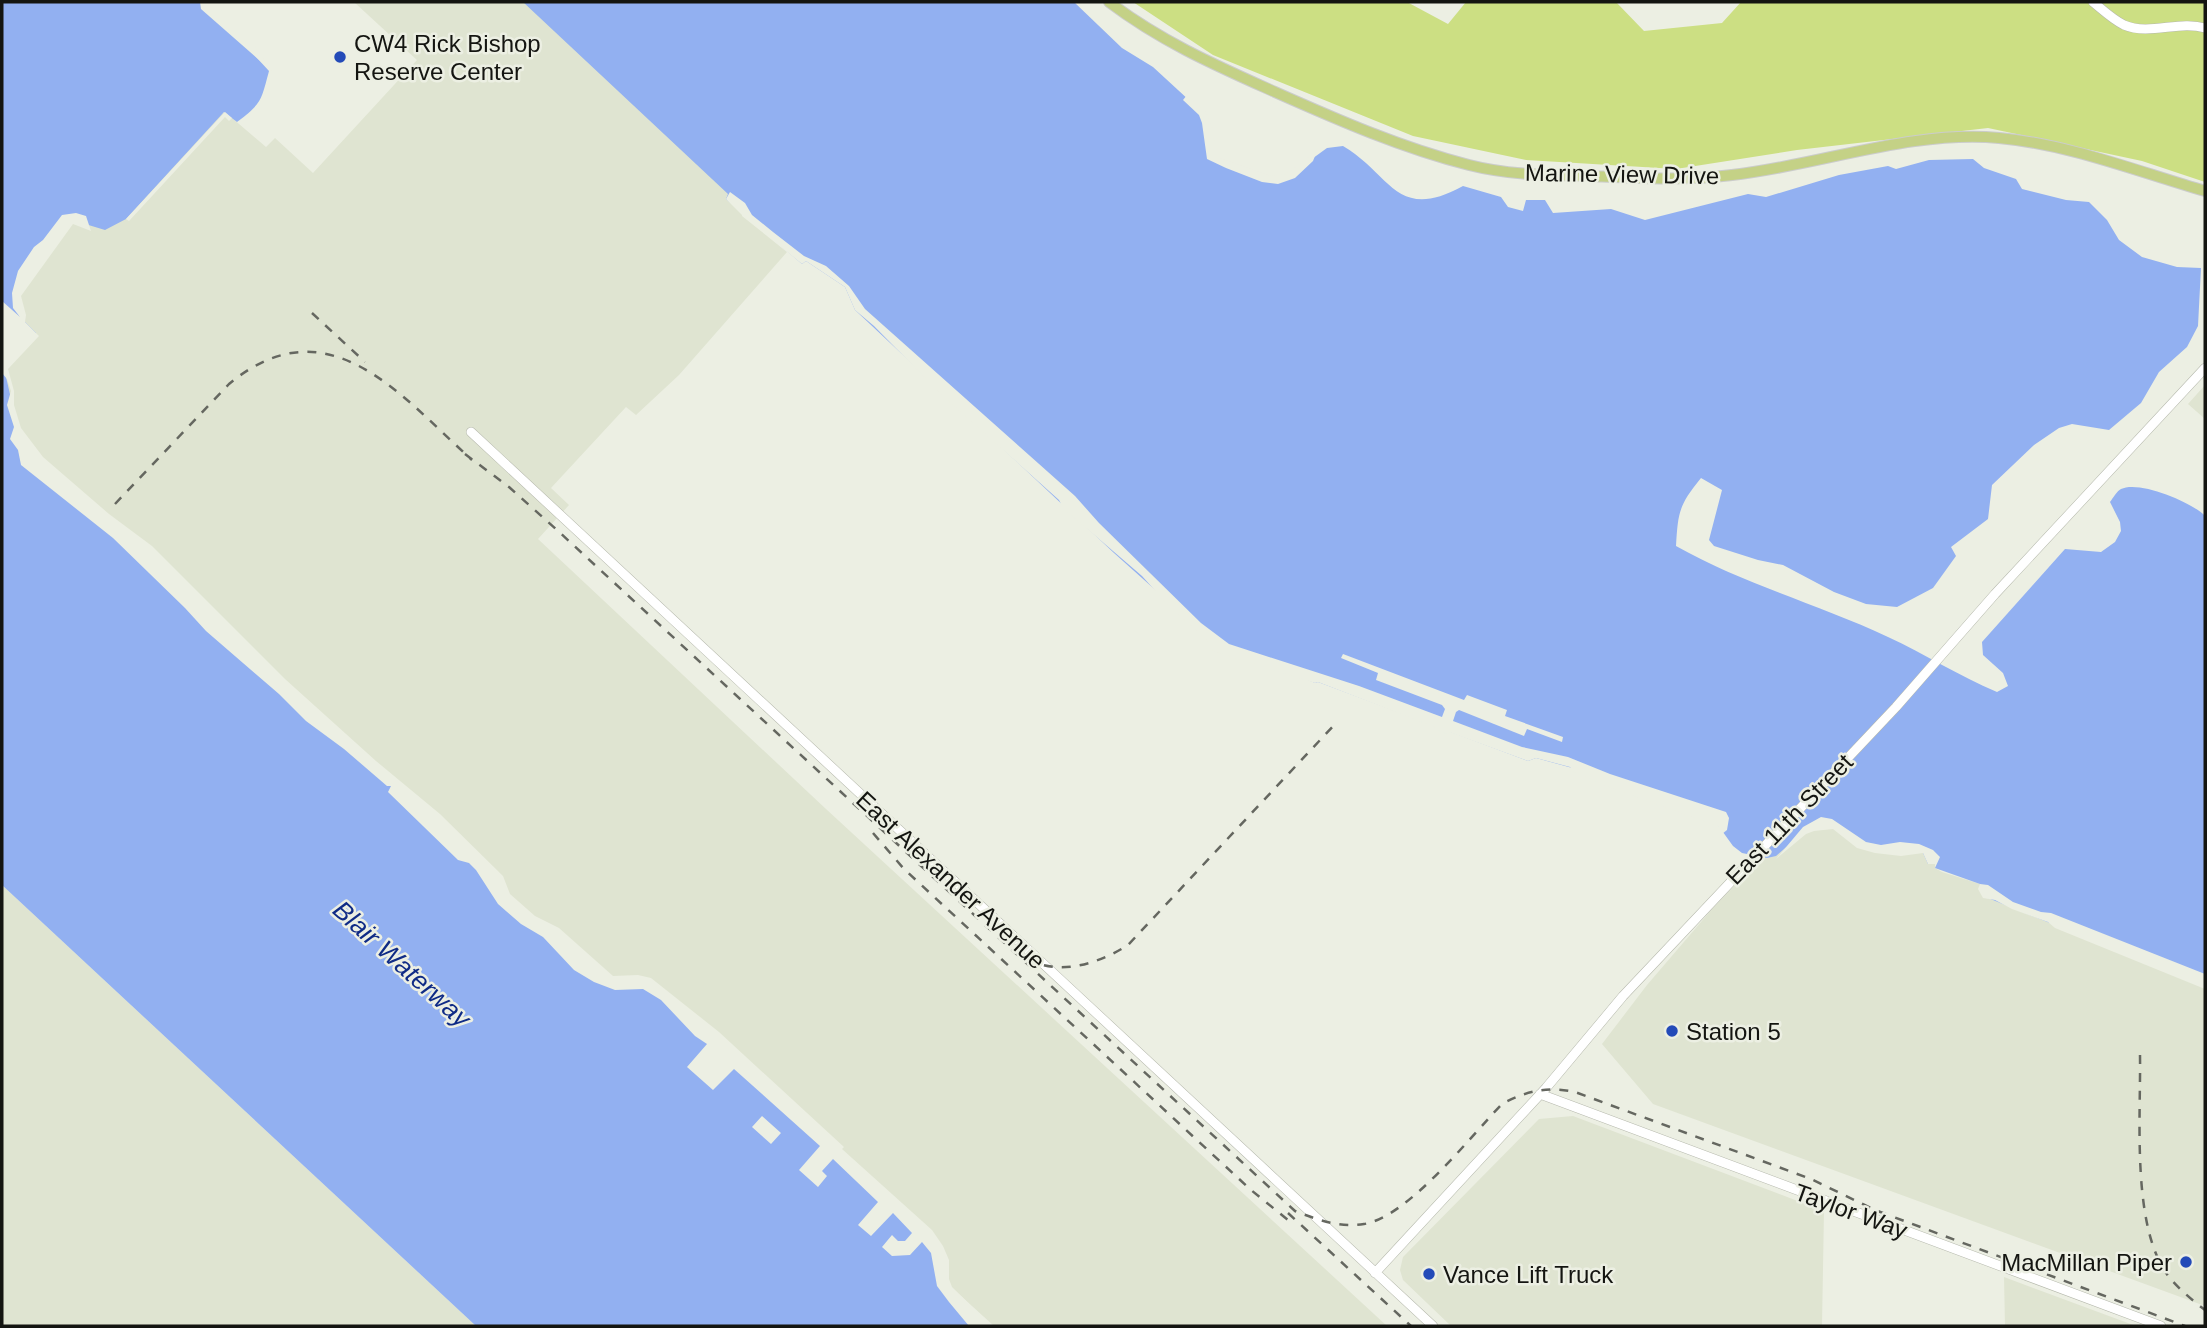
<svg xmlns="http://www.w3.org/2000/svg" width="2207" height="1328" viewBox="0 0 2207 1328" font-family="Helvetica,sans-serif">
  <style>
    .built { fill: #dfe4d1 }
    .green { fill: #ccdf83 }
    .water { fill: #92b0f1 }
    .pier { fill: #ecefe3 }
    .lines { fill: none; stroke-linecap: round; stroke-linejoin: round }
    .minor-casing { stroke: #b6b9ad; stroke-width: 10 }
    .major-casing { stroke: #cbcccb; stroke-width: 12 }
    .minor { stroke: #fff; stroke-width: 9 }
    .major { stroke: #c4d186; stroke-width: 10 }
    .rail { stroke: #656760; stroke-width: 2.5; stroke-dasharray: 9 9; stroke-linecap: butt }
    .poi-dot { fill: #234ab8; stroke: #ecefe3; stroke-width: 2.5 }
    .labels { text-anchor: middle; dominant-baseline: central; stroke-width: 5; stroke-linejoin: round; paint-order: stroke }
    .poi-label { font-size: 24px; fill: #141511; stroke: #ecefe3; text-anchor: start }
    .street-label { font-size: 24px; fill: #141511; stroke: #ecefe3 }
    .water-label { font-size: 26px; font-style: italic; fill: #0f2b86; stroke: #ecefe3 }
  </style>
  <rect width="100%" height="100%" fill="#ecefe3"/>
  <!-- built -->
  <path class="built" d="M 354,2 L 559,2 L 745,176 L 742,216 L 787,252 L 679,375 L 636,415 L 626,407 L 551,488 L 569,505 L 538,539 L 826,809 L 1387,1326 L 994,1326 L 612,980 L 533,919 L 404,790 L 40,460 L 18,429 L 4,368 L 25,322 L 17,295 L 72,220 L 225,112 L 266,147 L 275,138 L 313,173 L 417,60 Z
    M 2205,385 L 2205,419 L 2188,404 Z
    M 1814,828 L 1836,829 L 1874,850 L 1923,853 L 1936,863 L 1935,868 L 1942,872 L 1980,884 L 1988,898 L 2205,985 L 2205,1306 L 1653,1104 L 1602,1044 L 1647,985 L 1713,908 L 1762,857 L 1767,858 L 1800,835 Z
    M 2,885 L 476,1326 L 2,1326 Z
    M 1573,1116 L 1824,1211 L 1822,1326 L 1451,1326 L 1403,1280 L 1400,1270 L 1403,1257 L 1539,1119 Z
    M 2004,1277 L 2136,1326 L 2005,1326 Z"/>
  <!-- green -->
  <path class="green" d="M 1133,2 L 1407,2 L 1448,24 L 1466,2 L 1616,2 L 1644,31 L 1722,23 L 1741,2 L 2205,2 L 2205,182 L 2142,161 L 1988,128 L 1797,150 L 1676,169 L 1526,160 L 1413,136 L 1213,55 Z"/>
  <!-- water -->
  <path class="water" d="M 2,2 L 219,2 L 214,11 L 269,71 C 261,101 262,103 237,122 L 224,112 L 126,219 L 105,230 L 72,220 L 17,295 L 25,322 L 36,333 L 4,368 L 18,429 L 40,460 L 149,549 L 507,896 L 612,980 L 646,978 L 899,1204 L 946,1272 L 951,1292 L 989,1326 L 476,1326 L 2,885 Z
    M 523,2 L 1074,2 L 1122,48 L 1153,67 L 1203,113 L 1211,151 L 1218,161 L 1271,180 L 1287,177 L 1327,148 L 1343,146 C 1391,174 1396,223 1463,186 L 1501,197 L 1508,207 L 1523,211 L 1526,200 L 1545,200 L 1553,213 L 1611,209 L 1645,220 L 1748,194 L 1766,197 L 1839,175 L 1888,166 L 1896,169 L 1929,160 L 1973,159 L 1984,168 L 2016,179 L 2022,189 L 2066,200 L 2089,202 L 2107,220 L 2119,240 L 2142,257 L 2177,267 L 2201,268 L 2198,326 L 2187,347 L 2159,372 L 2141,403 L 2109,430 L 2072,424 L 2059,428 L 2034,445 L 1992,485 L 1988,519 L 1951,547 L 1956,556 L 1933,588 L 1897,607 L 1866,604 L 1834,592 L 1783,565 L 1758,560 L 1714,546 L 1709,540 L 1722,490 L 1701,478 C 1679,505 1678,512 1676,546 C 1743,584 1818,604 1888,637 C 1925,654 1959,676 1997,692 L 2008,686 L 2003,673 L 1983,655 L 1982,642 L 2065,549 L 2101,552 L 2115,542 L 2121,531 L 2120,522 L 2110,502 C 2113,498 2117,491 2121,489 C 2139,480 2192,502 2205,516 L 2205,986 L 1988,898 L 1980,884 L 1935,868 L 1935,864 L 1928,864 L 1923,853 L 1874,850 L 1836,829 L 1814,828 L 1800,835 L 1776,856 L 1767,858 L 1742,853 L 1733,846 L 1715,821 L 1576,769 L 1536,758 L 1528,761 L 1318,682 L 1315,683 L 1209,638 L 1114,553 L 855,310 L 845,287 L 806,261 L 802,264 L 726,199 L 728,194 Z"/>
  <!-- pier -->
  <path class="pier" d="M 200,2 L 223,3 L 224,8 L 219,12 L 225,20 L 246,34 L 273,72 L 201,9 Z
    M 1187,95 L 1206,112 L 1213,130 L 1215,149 L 1220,158 L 1271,176 L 1286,174 L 1317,151 L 1313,161 L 1295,178 L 1278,184 L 1262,182 L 1226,168 L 1207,159 L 1202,123 L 1199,115 L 1183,100 Z
    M 225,112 L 232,118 L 229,121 L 225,117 L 129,221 L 126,219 Z
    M 730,192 L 745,203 L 752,215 L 773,232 L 804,256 L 826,266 L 849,286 L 865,309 L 1075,496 L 1099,523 L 1201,623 L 1229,644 L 1359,686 L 1442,717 L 1445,709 L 1442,705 L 1376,680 L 1378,673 L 1341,658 L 1343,654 L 1464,700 L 1467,695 L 1507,710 L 1505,716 L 1563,737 L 1562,742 L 1527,729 L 1524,736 L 1459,710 L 1456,712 L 1453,721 L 1522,747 L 1568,757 L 1610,774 L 1726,812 L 1729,818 L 1727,830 L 1722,834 L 1718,826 L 1611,788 L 1574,772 L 1570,767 L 1536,758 L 1528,761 L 1449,732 L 1447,734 L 1437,730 L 1437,728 L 1318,682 L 1315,683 L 1213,651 L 1207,640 L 1168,605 L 1142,576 L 1063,508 L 1059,500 L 943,396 L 874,326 L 855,310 L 845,287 L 806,261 L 802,264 L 742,215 L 726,199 Z
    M 76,213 L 86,216 L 91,231 L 73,224 L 21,296 L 26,315 L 25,322 L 39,336 L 8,369 L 14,391 L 14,405 L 21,428 L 43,457 L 109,514 L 152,546 L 285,679 L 376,761 L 440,814 L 503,876 L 510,894 L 535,916 L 559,928 L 613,976 L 638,975 L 651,978 L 719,1032 L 844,1147 L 842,1149 L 932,1230 L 943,1246 L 949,1260 L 949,1279 L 952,1287 L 992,1326 L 969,1326 L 949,1302 L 937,1286 L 931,1253 L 922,1242 L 910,1255 L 892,1256 L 882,1247 L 892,1235 L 898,1241 L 905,1241 L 912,1233 L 893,1213 L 871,1236 L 858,1225 L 878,1202 L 833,1159 L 822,1171 L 827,1176 L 818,1187 L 799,1170 L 820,1146 L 734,1069 L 713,1090 L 687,1067 L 707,1044 L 695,1036 L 661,1000 L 643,989 L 615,990 L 594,982 L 574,970 L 543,937 L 521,924 L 498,904 L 476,870 L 469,863 L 458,860 L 388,792 L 391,786 L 387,786 L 344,749 L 306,721 L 279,694 L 206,631 L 185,608 L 113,538 L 21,465 L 18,450 L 10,439 L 14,427 L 7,405 L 11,391 L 7,379 L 2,373 L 2,301 L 20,317 L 13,308 L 12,293 L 18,271 L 34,247 L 43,240 L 62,215 Z
    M 1821,817 L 1832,819 L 1866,842 L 1881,845 L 1900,842 L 1919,844 L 1933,850 L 1940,857 L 1935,868 L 1935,864 L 1928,864 L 1923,853 L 1901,856 L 1875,853 L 1857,848 L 1833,829 L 1814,831 L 1806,834 L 1776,859 L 1803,827 Z
    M 1980,884 L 1988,885 L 2013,902 L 2041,912 L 2051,913 L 2205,974 L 2205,989 L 2055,928 L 2048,922 L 2012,909 L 1995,900 L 1983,898 L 1978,889 Z
    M 762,1116 L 781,1133 L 771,1144 L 752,1127 Z"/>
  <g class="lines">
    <!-- minor casing -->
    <g class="minor-casing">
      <path id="minor" d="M 2093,2 C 2103,10 2112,19 2124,25 C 2150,36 2179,20 2205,28
        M 471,432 L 1433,1326
        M 1540,1094 L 2161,1326
        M 1375,1273 L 1546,1088 L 1623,996 L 1896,707 L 1995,594 L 2205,368"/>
    </g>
    <!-- major casing -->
    <g class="major-casing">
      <path id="major" d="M 1109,2 C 1162,42 1215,65 1275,92 C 1338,120 1402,148 1469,165 C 1508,175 1549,175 1589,176 C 1636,178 1685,181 1732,175 C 1821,165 1910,130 1999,138 C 2068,144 2139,172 2205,191"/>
    </g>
    <!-- minor -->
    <use href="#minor" class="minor"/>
    <!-- major -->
    <use href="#major" class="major"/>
    <!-- rail -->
    <path class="rail" d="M 312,313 L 365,362
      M 465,454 L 509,487 L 557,530 L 1295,1211 C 1318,1220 1340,1228 1364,1224 C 1408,1217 1470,1137 1502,1104 C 1526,1091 1547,1086 1575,1092 L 1811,1179 L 1875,1210 L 2185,1326
      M 115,504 L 229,384 C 328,302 400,395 472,460
      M 873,833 L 904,869 L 1251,1190 L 1293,1224
      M 1027,959 C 1060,976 1098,964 1128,945 L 1337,722
      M 2140,1055 C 2141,1117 2131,1228 2169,1277 C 2180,1290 2192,1300 2205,1310
      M 1288,1213 L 1411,1326"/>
  </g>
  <!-- markers -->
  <g class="poi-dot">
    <circle cx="340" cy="57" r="7"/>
    <circle cx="1672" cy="1031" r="7"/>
    <circle cx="2186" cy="1262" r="7"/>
    <circle cx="1429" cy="1274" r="7"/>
  </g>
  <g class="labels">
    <!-- poi labels -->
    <g class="poi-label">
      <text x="354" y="43">CW4 Rick Bishop<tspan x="354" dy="28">Reserve Center</tspan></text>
      <text x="1686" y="1031">Station 5</text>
      <text x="2172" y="1262" text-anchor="end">MacMillan Piper</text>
      <text x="1443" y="1274">Vance Lift Truck</text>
    </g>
    <!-- street labels -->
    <g class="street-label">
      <text transform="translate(1622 174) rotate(1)">Marine View Drive</text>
      <text transform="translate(1789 819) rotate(-46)">East 11th Street</text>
      <text transform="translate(951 880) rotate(43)">East Alexander Avenue</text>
      <text transform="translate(1851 1211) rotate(20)">Taylor Way</text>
    </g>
    <!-- water labels -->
    <g class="water-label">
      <text transform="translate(402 964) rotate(42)">Blair Waterway</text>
    </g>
  </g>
  <!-- border -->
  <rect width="2207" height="1328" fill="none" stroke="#141511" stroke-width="7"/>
</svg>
